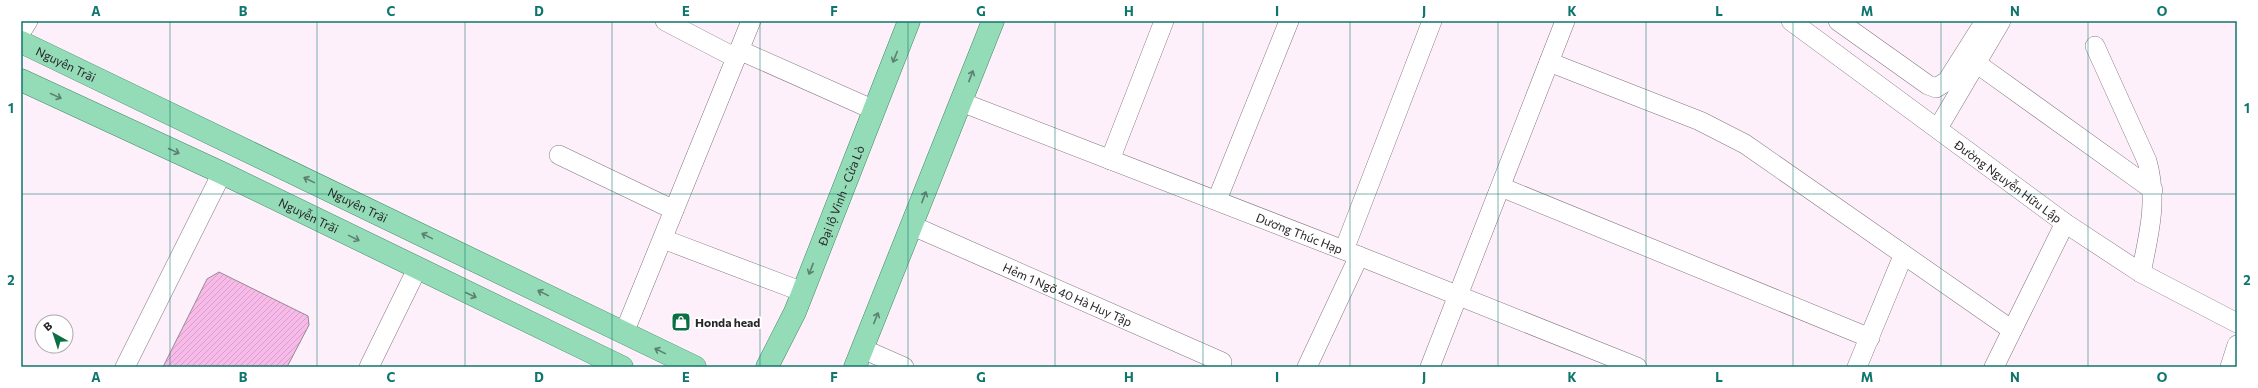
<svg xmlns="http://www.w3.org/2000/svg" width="2258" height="388" viewBox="0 0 2258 388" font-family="Commissioner,sans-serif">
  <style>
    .building { fill: url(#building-hatch); stroke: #968993 }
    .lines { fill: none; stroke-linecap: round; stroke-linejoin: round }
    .minor-casing { stroke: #847781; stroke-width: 20 }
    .major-casing { stroke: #3f8d66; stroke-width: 23 }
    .minor { stroke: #fff; stroke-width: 19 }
    .major { stroke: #93dcb7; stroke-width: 22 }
    .oneway { stroke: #5e8070 }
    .grid { fill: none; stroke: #0f766e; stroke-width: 1; stroke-opacity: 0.55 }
    .labels { text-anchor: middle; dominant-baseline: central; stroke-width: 4; stroke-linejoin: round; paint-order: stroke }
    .street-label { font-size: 12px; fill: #2a2529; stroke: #fff }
    .poi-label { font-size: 12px; font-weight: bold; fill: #2a2529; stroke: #fff; text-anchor: start }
    .neatline { fill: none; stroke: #0f766e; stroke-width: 1.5 }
    .grid-label { font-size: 13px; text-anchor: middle; font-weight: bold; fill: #0f766e }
  </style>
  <defs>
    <pattern id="building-hatch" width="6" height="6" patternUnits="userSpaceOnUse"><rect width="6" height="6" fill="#f8bae9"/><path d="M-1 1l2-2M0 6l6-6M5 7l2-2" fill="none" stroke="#d5a0c8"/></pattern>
  </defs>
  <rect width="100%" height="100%" fill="#fef0fa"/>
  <!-- building -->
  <path class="building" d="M 219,272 L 308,316 L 309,325 L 287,367 L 163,367 L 207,279 Z"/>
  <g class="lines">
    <!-- minor casing -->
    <g class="minor-casing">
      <g id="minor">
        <path d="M 665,21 L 736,58"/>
        <path id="s1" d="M 1791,21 L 2065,223 L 2141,273 L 2237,323"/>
        <path d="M 1838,21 L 1928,85 L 1936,88 L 1947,81 L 1985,21"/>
        <path d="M 21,32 L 28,21"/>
        <path d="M 2095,46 L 2147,161 C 2158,200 2149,234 2141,273"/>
        <path d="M 739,50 L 874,110"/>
        <path d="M 1549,62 L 1700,121 L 1745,144 L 2012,330"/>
        <path d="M 1976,63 L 2153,190"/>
        <path id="s2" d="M 961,102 L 1359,256 L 1637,367"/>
        <path d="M 1938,128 L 2001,21"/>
        <path d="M 559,155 L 674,210"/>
        <path d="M 1110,160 L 1164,21"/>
        <path d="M 1501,187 L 1870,338"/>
        <path d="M 1217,200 L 1289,21"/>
        <path id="s3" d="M 913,226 L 1222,362"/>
        <path d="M 663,239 L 803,292"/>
        <path d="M 1344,250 L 1432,21"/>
        <path d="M 624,333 L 751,21"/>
        <path d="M 863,349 L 904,367"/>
        <path d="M 125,367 L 222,173"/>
        <path d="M 369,367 L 417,269"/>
        <path d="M 1307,367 L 1359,256"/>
        <path d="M 1430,367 L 1565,21"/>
        <path d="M 1857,367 L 1903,256"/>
        <path d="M 1994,367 L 2065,223"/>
        <path d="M 2230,367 L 2237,345"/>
      </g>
    </g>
    <!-- major casing -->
    <g class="major-casing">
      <g id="major">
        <path id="s4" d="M 21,42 L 695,367"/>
        <path id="s5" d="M 21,80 L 222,173 L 622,367"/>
        <path id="s6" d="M 767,367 L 795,312 L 909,21"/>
        <path d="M 855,367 L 993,21"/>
      </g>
    </g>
    <!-- minor -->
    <use href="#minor" class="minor"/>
    <!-- major -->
    <use href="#major" class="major"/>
  </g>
  <!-- one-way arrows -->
  <defs><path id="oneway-shaft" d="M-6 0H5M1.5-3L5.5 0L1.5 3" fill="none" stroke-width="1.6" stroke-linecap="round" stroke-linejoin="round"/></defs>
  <g class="oneway">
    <use href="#oneway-shaft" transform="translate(895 57) rotate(112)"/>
    <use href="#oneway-shaft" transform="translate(971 76) rotate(-69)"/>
    <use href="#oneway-shaft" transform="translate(56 96) rotate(25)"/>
    <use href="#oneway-shaft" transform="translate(174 151) rotate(25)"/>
    <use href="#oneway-shaft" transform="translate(309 180) rotate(-154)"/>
    <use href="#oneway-shaft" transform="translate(924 197) rotate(-69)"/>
    <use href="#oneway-shaft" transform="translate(427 236) rotate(-154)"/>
    <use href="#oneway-shaft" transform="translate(354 238) rotate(26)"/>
    <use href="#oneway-shaft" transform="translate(811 269) rotate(111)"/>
    <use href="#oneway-shaft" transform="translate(543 293) rotate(-154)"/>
    <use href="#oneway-shaft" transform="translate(471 295) rotate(25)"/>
    <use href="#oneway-shaft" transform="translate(876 318) rotate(-68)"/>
    <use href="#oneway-shaft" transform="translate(660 351) rotate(-154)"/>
  </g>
  <!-- grid -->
  <path class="grid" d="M 170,21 L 170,367M 317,21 L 317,367M 465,21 L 465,367M 612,21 L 612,367M 760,21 L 760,367M 908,21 L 908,367M 1055,21 L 1055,367M 1203,21 L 1203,367M 1350,21 L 1350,367M 1498,21 L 1498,367M 1646,21 L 1646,367M 1793,21 L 1793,367M 1941,21 L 1941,367M 2088,21 L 2088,367M 21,194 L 2237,194"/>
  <!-- icons -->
  <defs>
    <g id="shop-square" transform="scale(1)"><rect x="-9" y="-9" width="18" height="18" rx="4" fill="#0c6f44" stroke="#fff"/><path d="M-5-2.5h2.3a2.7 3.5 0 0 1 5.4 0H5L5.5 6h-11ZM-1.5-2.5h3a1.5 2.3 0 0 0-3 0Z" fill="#fff"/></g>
  </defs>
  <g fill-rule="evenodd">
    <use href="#shop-square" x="681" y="322"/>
  </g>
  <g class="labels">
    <!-- street labels -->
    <g class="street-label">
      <text stroke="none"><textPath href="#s4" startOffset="50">Nguyên Trãi</textPath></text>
      <text stroke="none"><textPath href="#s1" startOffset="270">Đường Nguyễn Hữu Lập</textPath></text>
      <text stroke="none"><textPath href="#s6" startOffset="187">Đại lộ Vinh - Cửa Lò</textPath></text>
      <text stroke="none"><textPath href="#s4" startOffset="374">Nguyên Trãi</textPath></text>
      <text stroke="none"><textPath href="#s5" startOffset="318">Nguyễn Trãi</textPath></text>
      <text stroke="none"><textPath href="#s2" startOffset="363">Dương Thúc Hạp</textPath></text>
      <text stroke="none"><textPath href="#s3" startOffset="169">Hẻm 1 Ngõ 40 Hà Huy Tập</textPath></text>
    </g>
    <!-- poi labels -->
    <g class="poi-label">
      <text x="695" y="322">Honda head</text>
    </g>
  </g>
  <!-- border -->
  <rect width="2258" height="388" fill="none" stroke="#ffffff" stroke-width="44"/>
  <!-- north arrow -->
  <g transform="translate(54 334) rotate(321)"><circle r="19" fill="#ffffff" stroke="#aaa8a9"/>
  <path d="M0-3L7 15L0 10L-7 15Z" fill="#0c6f44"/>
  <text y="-6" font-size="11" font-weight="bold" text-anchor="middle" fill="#2a2529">B</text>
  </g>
  <rect x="22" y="22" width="2214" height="344" class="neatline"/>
  <g class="grid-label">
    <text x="96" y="16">A</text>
    <text x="243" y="16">B</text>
    <text x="391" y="16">C</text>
    <text x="539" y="16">D</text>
    <text x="686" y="16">E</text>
    <text x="834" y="16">F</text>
    <text x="981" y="16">G</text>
    <text x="1129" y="16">H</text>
    <text x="1277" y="16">I</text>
    <text x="1424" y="16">J</text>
    <text x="1572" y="16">K</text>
    <text x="1719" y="16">L</text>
    <text x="1867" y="16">M</text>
    <text x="2015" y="16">N</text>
    <text x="2162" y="16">O</text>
    <text x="11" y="113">1</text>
    <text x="2247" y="113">1</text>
    <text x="11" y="285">2</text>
    <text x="2247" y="285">2</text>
    <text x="96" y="382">A</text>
    <text x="243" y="382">B</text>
    <text x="391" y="382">C</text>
    <text x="539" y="382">D</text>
    <text x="686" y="382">E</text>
    <text x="834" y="382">F</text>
    <text x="981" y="382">G</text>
    <text x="1129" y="382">H</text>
    <text x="1277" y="382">I</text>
    <text x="1424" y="382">J</text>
    <text x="1572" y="382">K</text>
    <text x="1719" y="382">L</text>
    <text x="1867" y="382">M</text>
    <text x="2015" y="382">N</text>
    <text x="2162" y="382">O</text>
  </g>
</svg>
